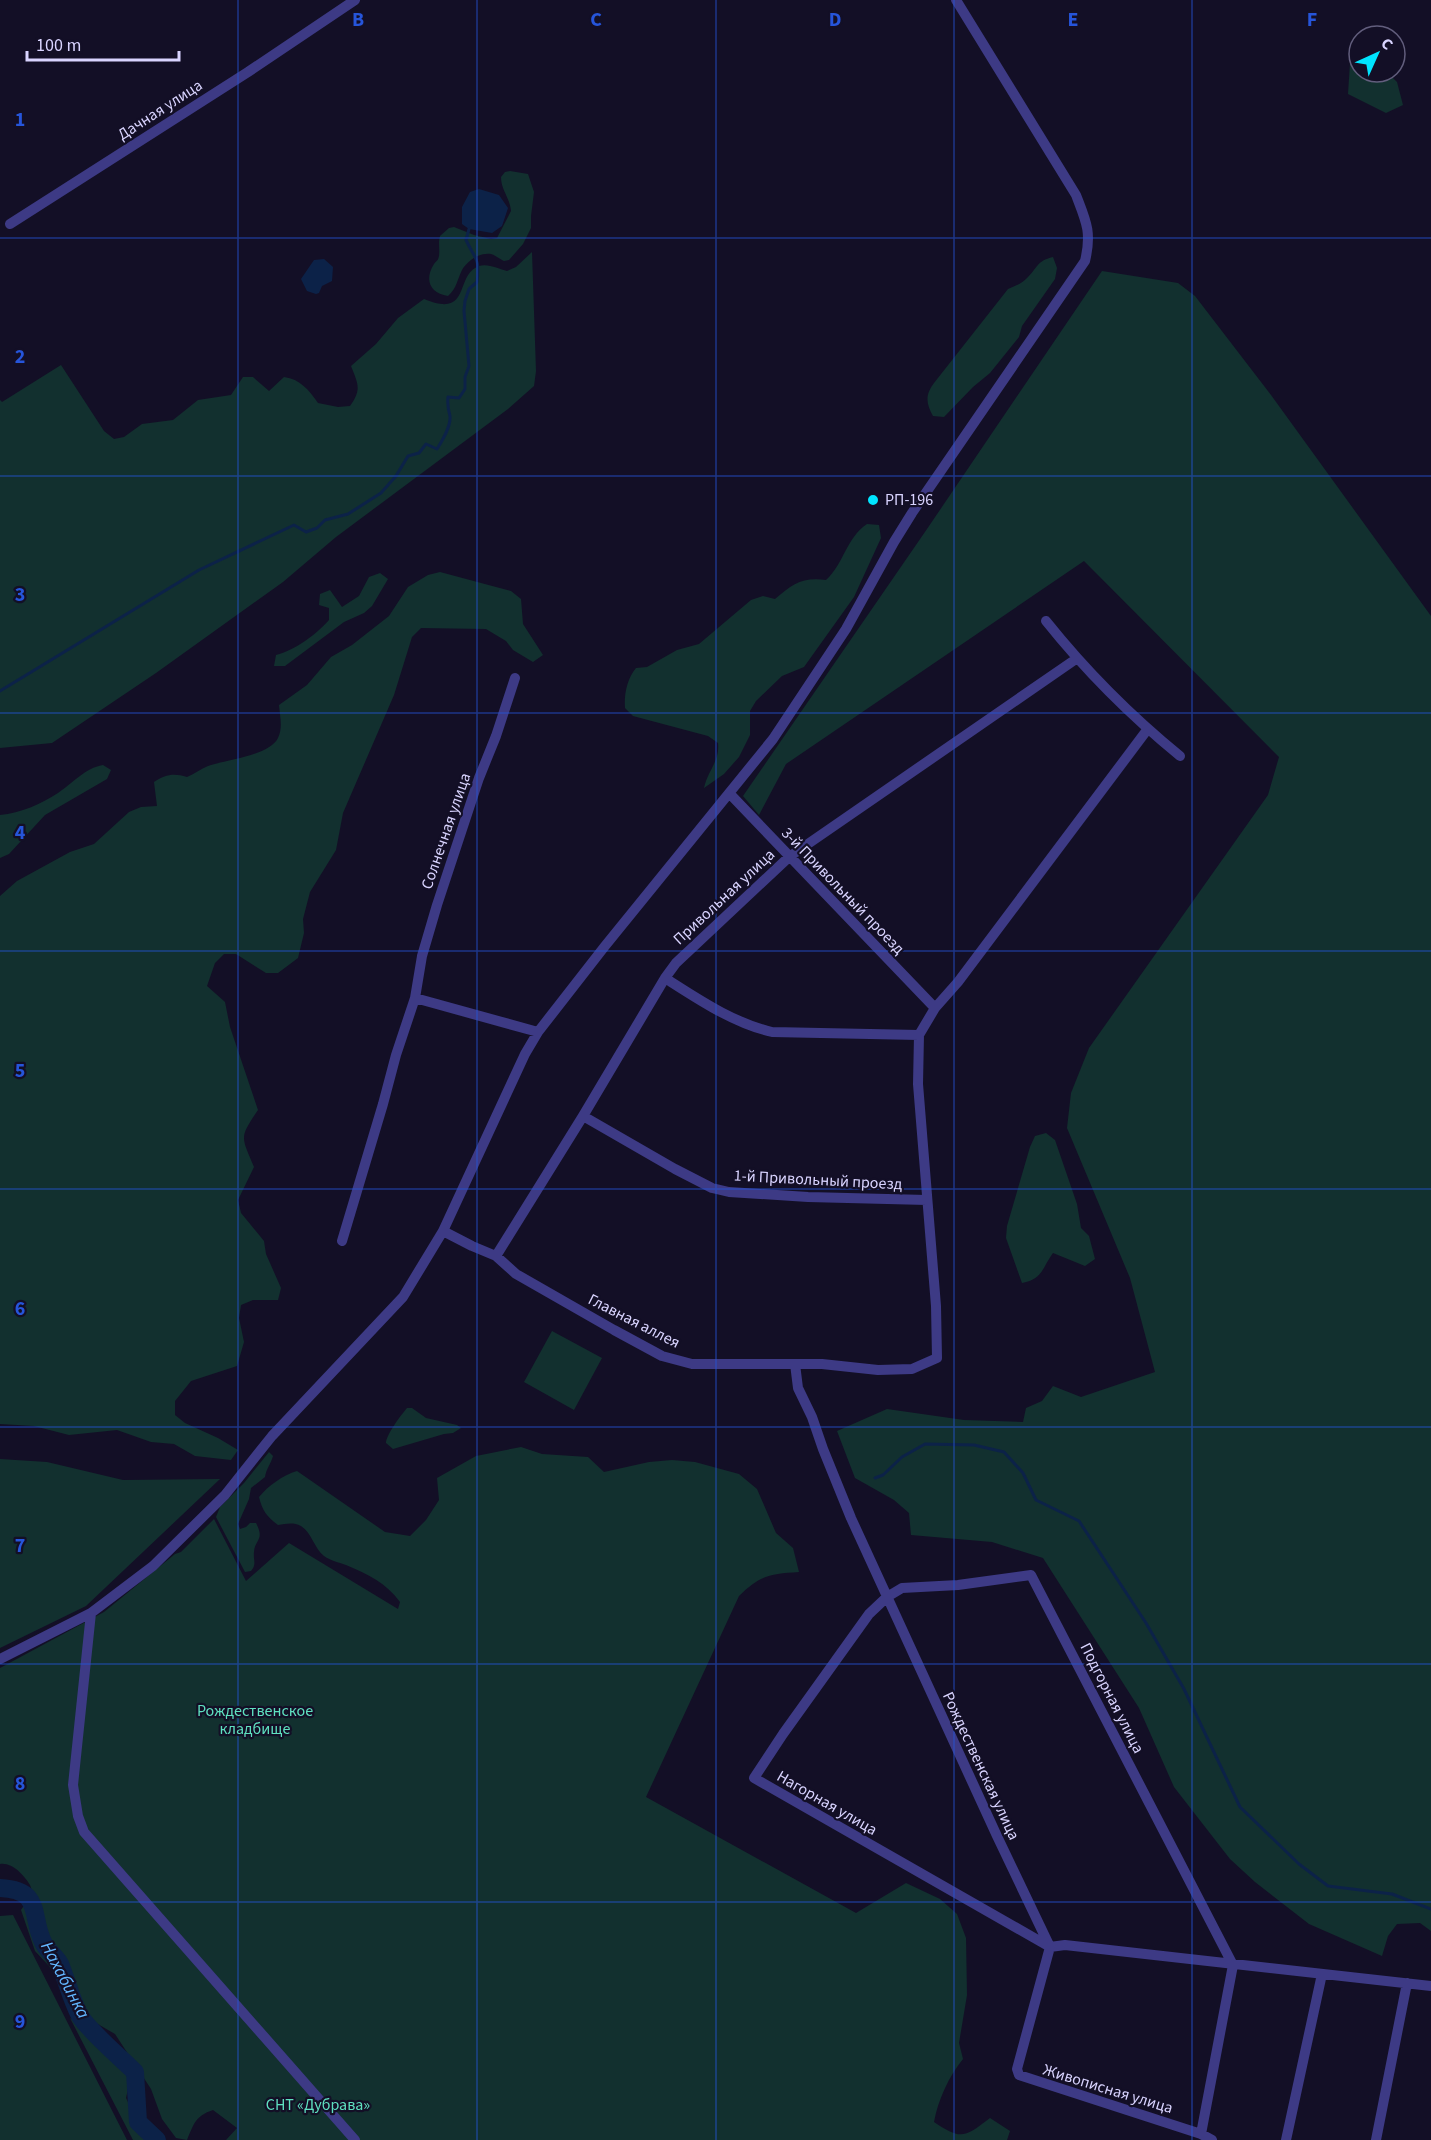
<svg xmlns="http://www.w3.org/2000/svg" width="1431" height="2140" viewBox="0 0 1431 2140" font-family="'Source Sans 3',sans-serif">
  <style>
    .green { fill: #12302f }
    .water { fill: #0c2248 }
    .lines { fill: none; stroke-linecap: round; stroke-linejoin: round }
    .stream { stroke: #0c2248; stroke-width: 3 }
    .river { stroke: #0c2248; stroke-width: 18 }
    .minor { stroke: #3d3a85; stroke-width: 10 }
    .grid { fill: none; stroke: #2655da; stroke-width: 1.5; stroke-opacity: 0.55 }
    .poi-dot { fill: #00e5ff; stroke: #130f26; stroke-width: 2 }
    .labels { text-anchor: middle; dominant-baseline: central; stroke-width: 4.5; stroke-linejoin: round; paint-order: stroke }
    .street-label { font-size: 16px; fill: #d9d4ff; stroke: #130f26 }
    .poi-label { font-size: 16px; fill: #d9d4ff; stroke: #130f26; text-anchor: start }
    .park-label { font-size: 16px; fill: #5fe0c0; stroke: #130f26 }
    .water-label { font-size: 18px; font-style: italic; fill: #62b6ff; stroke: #130f26 }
    .grid-label { font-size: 20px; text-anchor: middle; font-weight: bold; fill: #2655da; stroke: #130f26; stroke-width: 4.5; stroke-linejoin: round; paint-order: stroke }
  </style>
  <rect width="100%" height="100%" fill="#130f26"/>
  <!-- green -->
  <path class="green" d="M 1350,63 L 1359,63 L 1359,72 L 1387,72 L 1397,82 L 1403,105 L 1386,113 L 1348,94 Z
    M 510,171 L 528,174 L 534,192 L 531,216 L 531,228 L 523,244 L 509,260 L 504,261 C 500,259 495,255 491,254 C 480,252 467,261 462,270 C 457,280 457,288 448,296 C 430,293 424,280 434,264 C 437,260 438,261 439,256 C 440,249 438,243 440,236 L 449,228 L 454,227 L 474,235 L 491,239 L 497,238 L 511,211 C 510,198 501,190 501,177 L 505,172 Z
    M 532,252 L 536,371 L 534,386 L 508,409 L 336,537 L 283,582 L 156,673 L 52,743 L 0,748 L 0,400 L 2,402 L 61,365 L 104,431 L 114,439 L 124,437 L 142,424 L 173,420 L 198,400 L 231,395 L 243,377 L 253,377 L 269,391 L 284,377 C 300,379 309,390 318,403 L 338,407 L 350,406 C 362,389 358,384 351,366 L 376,344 L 398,318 L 424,299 C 472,319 454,275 479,266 C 488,263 499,269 507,271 L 516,267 Z
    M 1053,257 L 1057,268 L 1055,279 L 1022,326 L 1019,337 L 990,373 L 973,387 L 944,417 L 933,416 C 926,403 925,395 934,383 L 1008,289 C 1015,286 1021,284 1026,279 C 1038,268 1036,261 1053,257 Z
    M 1102,271 L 1178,283 L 1195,296 L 1271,395 L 1431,616 L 1431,1931 L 1420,1923 L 1397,1924 L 1388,1936 L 1382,1956 L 1309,1924 L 1255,1882 L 1230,1859 L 1174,1787 L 1139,1708 L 1043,1558 L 992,1542 L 911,1535 L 909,1513 L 894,1500 L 855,1478 L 837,1431 L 887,1409 L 964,1420 L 1023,1422 L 1026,1408 L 1042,1401 L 1053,1386 L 1081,1397 L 1155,1372 L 1130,1278 L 1067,1128 L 1071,1093 L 1089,1048 L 1268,795 L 1279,757 L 1084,561 L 786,764 L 759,815 L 743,796 L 927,529 Z
    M 867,524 L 879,525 L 881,538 L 854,597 L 804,667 L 782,676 L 756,701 L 750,711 L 750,735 L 739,757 L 724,774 L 704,788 C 708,770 720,761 718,743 L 708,736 L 633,716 L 625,708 C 624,694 627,679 636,668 L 647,667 L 677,650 L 699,644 L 751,600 L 763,596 L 775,599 C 793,584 802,577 826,580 C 844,564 846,538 867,524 Z
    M 440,572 L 511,591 L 521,599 L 523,624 L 543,655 L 533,662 L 513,650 L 506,641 L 486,629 L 421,628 L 412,637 L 394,695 L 343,813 L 336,850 L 310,892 L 303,919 L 304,933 L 298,958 L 278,973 L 266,973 L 236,954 L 224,954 L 215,963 L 207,986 L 225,1002 L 230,1027 L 258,1110 C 239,1138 241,1136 254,1167 L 238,1200 L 241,1213 L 264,1241 L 266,1254 L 281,1288 L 278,1300 L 253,1300 L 241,1305 L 239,1318 L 244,1342 L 237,1366 L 191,1381 L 175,1401 L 175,1415 L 185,1423 L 218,1438 L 238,1450 L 231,1460 L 195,1456 L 174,1444 L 151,1442 L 117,1430 L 69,1435 L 34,1426 L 0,1424 L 0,896 L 17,881 L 70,852 L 94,844 L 129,812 L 141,807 L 157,806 L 154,782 C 166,774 174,773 187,777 C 194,774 201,769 208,766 C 225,760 269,756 278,738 C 283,728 280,716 279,705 L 307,685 L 331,657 L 352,645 L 389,616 L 408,587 L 428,575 Z
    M 380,573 L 388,579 L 372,606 L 364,613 L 344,622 L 285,666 L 274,666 L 276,655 C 295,650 316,635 329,620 L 329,608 L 319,605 L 320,594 L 330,590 L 342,607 L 359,596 L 369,577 Z
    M 103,765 L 111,770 L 107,779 L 45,815 L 9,854 L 0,858 L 0,815 C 21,813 41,804 58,793 C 73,783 85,768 103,765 Z
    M 1046,1133 L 1055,1140 L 1077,1204 L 1081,1228 L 1089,1236 L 1095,1259 L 1085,1266 L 1053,1253 C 1042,1268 1043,1279 1022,1283 L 1006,1238 L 1007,1226 L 1030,1147 L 1035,1136 Z
    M 552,1331 L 602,1358 L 574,1410 L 524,1382 Z
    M 407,1408 L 412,1408 L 426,1418 L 457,1425 L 461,1428 L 453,1433 L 444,1434 L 393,1449 L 386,1443 C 386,1435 401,1415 407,1408 Z
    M 521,1447 L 542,1454 L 588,1457 L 604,1472 L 649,1462 L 672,1460 L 695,1462 L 739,1474 L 757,1489 L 776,1533 L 793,1548 L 799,1572 C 770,1574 760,1575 739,1596 L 646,1797 L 856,1913 L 906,1883 L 940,1899 L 957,1914 L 966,1938 L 967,1995 L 959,2043 L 963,2059 C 949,2076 938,2100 934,2122 C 961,2140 964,2138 990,2118 L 1010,2131 L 1007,2140 L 226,2140 L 237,2128 L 213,2110 C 195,2116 194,2124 187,2140 L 176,2138 L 162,2119 L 151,2089 L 115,2034 L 96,2023 L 66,1994 L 49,1966 L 35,1951 L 21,1910 L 27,1901 L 35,1909 C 34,1902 33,1892 30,1885 C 24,1875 12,1862 0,1864 L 0,1668 L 104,1612 L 175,1554 L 181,1552 L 214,1519 L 246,1581 L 289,1543 L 398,1609 L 400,1602 C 386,1583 368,1574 346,1565 C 338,1562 331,1561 324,1556 C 314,1548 312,1533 301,1526 C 293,1522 286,1524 278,1525 C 267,1517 262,1510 259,1497 C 268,1486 283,1475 297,1471 L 385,1532 L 410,1536 L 426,1520 L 439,1500 L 437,1478 L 476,1456 Z
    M 269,1452 L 273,1456 C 271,1464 266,1469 265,1477 L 251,1488 L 249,1499 L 238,1524 L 240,1529 L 246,1527 L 250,1523 L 256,1523 C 265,1540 255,1539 254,1552 C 253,1560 257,1564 251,1571 L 245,1572 L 216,1517 L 220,1507 L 244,1483 Z
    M 0,1459 L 47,1462 L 123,1480 L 220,1479 L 86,1606 L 0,1648 Z
    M 13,1915 L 127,2140 L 0,2140 L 0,1916 Z
    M 70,2018 C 93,2035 114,2055 130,2080 L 126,2098 L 140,2127 L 154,2140 L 133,2140 Z"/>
  <!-- water -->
  <path class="water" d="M 479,189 L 499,195 L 508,208 L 502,226 L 492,233 L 469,229 L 462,224 L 462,207 L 470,192 Z
    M 324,259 L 333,267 L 332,281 L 322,286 L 319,293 L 316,294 L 307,291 L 301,279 L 314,260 Z"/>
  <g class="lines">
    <!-- stream -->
    <path class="stream" d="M 0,691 L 199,570 L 294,525 L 306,532 L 317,528 L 325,520 L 348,514 L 381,493 L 396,476 L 408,456 L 419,453 L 426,444 L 437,449 C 442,441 451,427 450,416 C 448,409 447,405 448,397 L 459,398 L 465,389 L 465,377 L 469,366 L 464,311 L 465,301 L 469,289 L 477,282 C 480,258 476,261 466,240 L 469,229
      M 875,1478 L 883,1475 L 902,1457 L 925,1444 L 974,1445 L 1004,1452 L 1023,1473 L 1036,1500 L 1079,1521 L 1146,1623 L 1184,1689 L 1240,1807 L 1299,1864 L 1328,1886 L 1392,1894 L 1431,1909"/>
    <!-- river -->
    <path class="river" d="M 0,1888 C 43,1890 30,1915 43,1942 C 47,1951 56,1956 60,1964 C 67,1981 71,1999 80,2016 C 89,2031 121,2058 135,2072 L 138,2122 L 157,2140"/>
    <!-- minor -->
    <path class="minor" d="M 10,224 L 248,72 L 355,0
      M 1046,621 C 1086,671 1131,716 1180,756
      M 730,794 L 935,1008
      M 665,978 C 698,999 733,1023 772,1032 L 919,1035
      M 415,998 L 538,1032
      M 583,1116 L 675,1169 L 712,1188 L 729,1192 L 808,1197 L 927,1200
      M 443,1231 L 472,1246 L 496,1256 L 516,1274 L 614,1330 L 662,1356 L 692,1364 L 822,1364 L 878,1370 L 912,1369 L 937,1358 L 936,1306 L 918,1084 L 919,1035 L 935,1008 L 958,982 L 1147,730
      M 342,1241 L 383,1104 L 396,1055 L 415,998 L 422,956 L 437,905 L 479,778 L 496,736 L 515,678
      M 496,1256 L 583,1116 L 665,978 L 676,963 L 789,857 L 1076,659
      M 795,1364 L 798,1388 L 812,1417 L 823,1449 L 851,1518 L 997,1836 L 1050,1947
      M 91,1613 L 73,1785 L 78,1816 L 84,1832 L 355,2140
      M 0,1659 L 91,1613 L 153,1566 L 225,1495 L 272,1436 L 403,1297 L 443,1231 L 525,1054 L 538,1032 L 605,946 L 773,739 L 846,629 L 894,542 L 912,513 L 1085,261 C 1092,232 1086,221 1076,195 L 956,0
      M 1050,1947 L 754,1778 L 783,1734 L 869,1614 L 887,1597 L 902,1588 L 958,1585 L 1031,1575 L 1233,1965
      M 1050,1947 L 1065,1945 L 1431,1986
      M 1050,1947 L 1017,2069 L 1019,2075 L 1201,2134 L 1212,2140
      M 1201,2134 L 1233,1965
      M 1286,2140 L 1322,1974
      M 1376,2140 L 1407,1983"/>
  </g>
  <!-- grid -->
  <path class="grid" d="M 238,0 L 238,2140M 477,0 L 477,2140M 716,0 L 716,2140M 954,0 L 954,2140M 1192,0 L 1192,2140M 0,238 L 1431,238M 0,476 L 1431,476M 0,713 L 1431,713M 0,951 L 1431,951M 0,1189 L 1431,1189M 0,1427 L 1431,1427M 0,1664 L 1431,1664M 0,1902 L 1431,1902"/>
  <!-- markers -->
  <circle class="poi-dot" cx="873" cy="500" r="6"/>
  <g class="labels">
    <!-- street labels -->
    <g class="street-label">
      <text transform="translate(160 110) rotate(-33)">Дачная улица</text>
      <text transform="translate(446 831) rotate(-71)">Солнечная улица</text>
      <text transform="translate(843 891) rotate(46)">3-й Привольный проезд</text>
      <text transform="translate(724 897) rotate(-43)">Привольная улица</text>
      <text transform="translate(818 1180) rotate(3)">1-й Привольный проезд</text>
      <text transform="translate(634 1321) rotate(27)">Главная аллея</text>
      <text transform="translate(1112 1698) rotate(63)">Подгорная улица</text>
      <text transform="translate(981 1766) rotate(65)">Рождественская улица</text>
      <text transform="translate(827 1803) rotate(30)">Нагорная улица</text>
      <text transform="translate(1108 2089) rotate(17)">Живописная улица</text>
    </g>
    <!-- poi labels -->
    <g class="poi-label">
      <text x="885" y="500">РП-196</text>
    </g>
    <!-- park labels -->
    <g class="park-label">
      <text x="255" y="1711">Рождественское<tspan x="255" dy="18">кладбище</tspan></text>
      <text x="318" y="2105">СНТ «Дубрава»</text>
    </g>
    <!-- water labels -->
    <g class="water-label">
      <text transform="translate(65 1980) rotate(62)">Нахабинка</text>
    </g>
  </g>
  <g class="grid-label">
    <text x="358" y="26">B</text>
    <text x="596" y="26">C</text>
    <text x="835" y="26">D</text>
    <text x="1073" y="26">E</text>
    <text x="1312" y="26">F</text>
    <text x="20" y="126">1</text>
    <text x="20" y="363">2</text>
    <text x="20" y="601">3</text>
    <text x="20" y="839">4</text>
    <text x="20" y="1077">5</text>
    <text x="20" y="1315">6</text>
    <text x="20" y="1552">7</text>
    <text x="20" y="1790">8</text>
    <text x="20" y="2028">9</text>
  </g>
  <!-- north arrow -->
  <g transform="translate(1377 54) rotate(45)"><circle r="28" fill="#130f26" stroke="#625e7d" stroke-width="1.5"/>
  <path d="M0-4.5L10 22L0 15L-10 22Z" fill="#00e5ff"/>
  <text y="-9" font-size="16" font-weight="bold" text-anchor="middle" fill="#d9d4ff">С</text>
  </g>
  <!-- scale -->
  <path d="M27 51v9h152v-9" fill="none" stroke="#d9d4ff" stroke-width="3"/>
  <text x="36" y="51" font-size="18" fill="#d9d4ff" stroke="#130f26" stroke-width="4.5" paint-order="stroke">100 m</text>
</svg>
